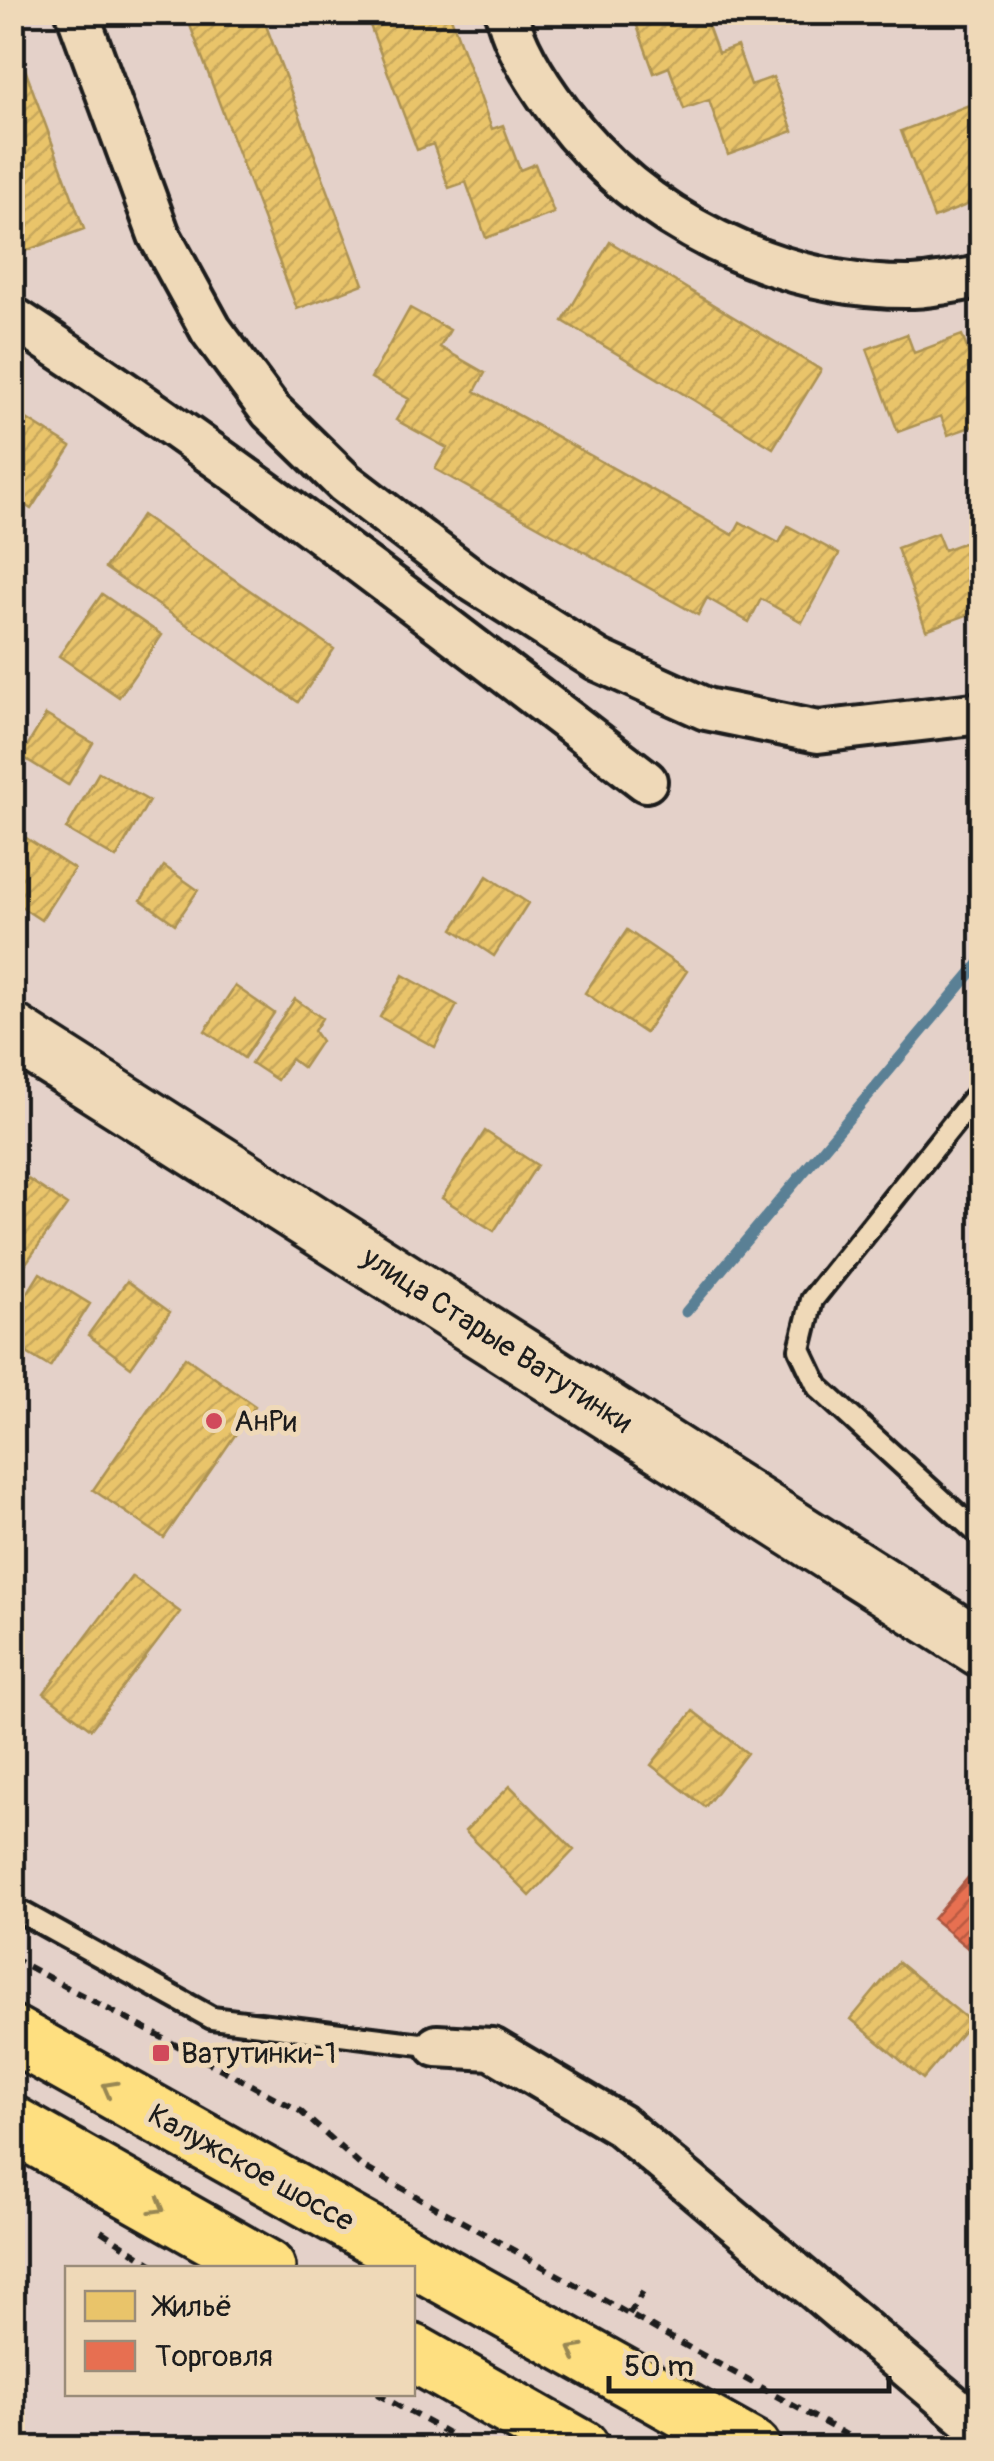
<svg xmlns="http://www.w3.org/2000/svg" width="994" height="2461" viewBox="0 0 994 2461" font-family="Pangolin,sans-serif">
  <style>
    .homes { fill: url(#homes-hatch); stroke: #ac9253; stroke-width: 2.5 }
    .shops { fill: url(#shops-hatch); stroke: #aa5641; stroke-width: 2.5 }
    .lines { fill: none; stroke-linecap: round; stroke-linejoin: round }
    .stream { stroke: #5a8095; stroke-width: 11 }
    .service-casing { stroke: #1c1c1c; stroke-width: 28 }
    .minor-casing { stroke: #1c1c1c; stroke-width: 48 }
    .secondary-casing { stroke: #1c1c1c; stroke-width: 62 }
    .trunk-casing { stroke: #1c1c1c; stroke-width: 62 }
    .path { stroke: #1c1c1c; stroke-width: 6; stroke-dasharray: 10 8; stroke-linecap: butt }
    .service { stroke: #efd9b8; stroke-width: 20 }
    .minor { stroke: #efd9b8; stroke-width: 40 }
    .secondary { stroke: #efd9b8; stroke-width: 55 }
    .trunk { stroke: #fedf80; stroke-width: 55 }
    .oneway { stroke: #988753 }
    .poi-dot { fill: #d1495b; stroke: #efd9b8; stroke-width: 4 }
    .labels { text-anchor: middle; dominant-baseline: central; stroke-width: 10; stroke-linejoin: round; paint-order: stroke }
    .street-label { font-size: 30px; fill: #1c1c1c; stroke: #efd9b8 }
    .poi-label { font-size: 30px; fill: #1c1c1c; stroke: #efd9b8; text-anchor: start }
  </style>
  <defs>
    <pattern id="homes-hatch" width="6" height="6" patternUnits="userSpaceOnUse" patternTransform="scale(2.5)"><rect width="6" height="6" fill="#e9c46a"/><path d="M-1 1l2-2M0 6l6-6M5 7l2-2" fill="none" stroke="#c7a85b"/></pattern>
    <pattern id="shops-hatch" width="6" height="6" patternUnits="userSpaceOnUse" patternTransform="scale(2.5)"><rect width="6" height="6" fill="#e76f51"/><path d="M-1 1l2-2M0 6l6-6M5 7l2-2" fill="none" stroke="#ba5a42"/></pattern>
  </defs>
  <rect width="100%" height="100%" fill="#e4d1c9"/>
  <filter id="ink" filterUnits="userSpaceOnUse"><feTurbulence type="fractalNoise" baseFrequency=".01" numOctaves="2"/><feDisplacementMap in="SourceGraphic" scale="20" xChannelSelector="R" yChannelSelector="G"/><feConvolveMatrix kernelMatrix="1 2 1 2 8 2 1 2 1" color-interpolation-filters="sRGB"/></filter>
  <g filter="url(#ink)">
    <!-- homes -->
    <path class="homes" d="M 185,12 L 261,12 L 363,284 L 297,309 Z
      M 365,12 L 449,12 L 492,129 L 503,125 L 520,170 L 535,164 L 554,213 L 486,238 L 466,182 L 449,188 L 433,144 L 417,150 Z
      M 632,12 L 703,12 L 718,53 L 737,46 L 751,85 L 773,77 L 793,131 L 728,155 L 709,100 L 684,109 L 669,67 L 654,73 Z
      M 12,34 L 84,229 L 12,256 Z
      M 982,100 L 982,199 L 934,218 L 901,131 Z
      M 610,242 L 821,370 L 773,448 L 563,321 Z
      M 410,308 L 450,330 L 440,347 L 485,373 L 475,391 L 733,535 L 740,522 L 779,543 L 788,526 L 839,554 L 802,622 L 761,599 L 749,622 L 707,598 L 698,615 L 435,469 L 447,448 L 396,420 L 409,399 L 371,378 Z
      M 907,334 L 914,353 L 962,335 L 968,351 L 982,347 L 982,423 L 948,435 L 941,416 L 898,432 L 867,349 Z
      M 19,414 L 71,447 L 31,509 L 12,497 L 12,424 Z
      M 142,515 L 334,649 L 298,702 L 105,568 Z
      M 937,533 L 944,550 L 982,536 L 982,631 L 978,632 L 972,613 L 926,630 L 897,548 Z
      M 102,594 L 162,635 L 119,697 L 59,656 Z
      M 46,715 L 93,743 L 68,785 L 21,756 Z
      M 99,772 L 149,801 L 116,858 L 66,829 Z
      M 17,832 L 74,869 L 41,920 L 12,901 L 12,839 Z
      M 164,866 L 198,890 L 175,924 L 141,900 Z
      M 487,876 L 528,903 L 494,956 L 453,929 Z
      M 627,930 L 687,971 L 645,1033 L 585,993 Z
      M 403,975 L 457,1005 L 435,1047 L 380,1017 Z
      M 235,986 L 274,1013 L 244,1058 L 205,1031 Z
      M 295,999 L 322,1018 L 314,1031 L 321,1041 L 303,1068 L 291,1059 L 277,1080 L 251,1063 Z
      M 485,1131 L 537,1165 L 494,1231 L 442,1198 Z
      M 28,1179 L 67,1205 L 12,1283 L 12,1200 Z
      M 40,1273 L 90,1304 L 50,1367 L 12,1344 L 12,1318 Z
      M 127,1281 L 170,1312 L 131,1367 L 88,1335 Z
      M 185,1357 L 255,1406 L 164,1538 L 93,1490 Z
      M 132,1576 L 180,1612 L 91,1729 L 44,1693 Z
      M 693,1711 L 747,1753 L 705,1807 L 651,1765 Z
      M 510,1786 L 574,1850 L 530,1896 L 465,1831 Z
      M 898,1962 L 971,2022 L 923,2079 L 851,2019 Z"/>
    <!-- shops -->
    <path class="shops" d="M 982,1861 L 982,1960 L 933,1919 Z"/>
    <g class="lines">
      <!-- stream -->
      <path class="stream" d="M 686,1312 L 982,960"/>
      <!-- service casing -->
      <g class="service-casing">
        <path id="service" d="M 982,1088 L 812,1300 L 800,1349 L 818,1387 L 982,1537
          M 12,1907 L 212,2018 L 437,2046"/>
      </g>
      <!-- minor casing -->
      <g class="minor-casing">
        <path id="minor" d="M 77,12 L 159,235 L 211,330 L 271,411 L 344,482 L 475,582 L 598,660 L 706,709 L 818,732 L 982,713
          M 506,12 C 515,49 538,84 560,113 C 641,220 778,289 913,287 C 935,286 959,280 982,277
          M 12,317 C 232,460 439,622 646,781
          M 437,2046 L 492,2049 L 620,2125 L 982,2430"/>
      </g>
      <!-- secondary casing -->
      <g class="secondary-casing">
        <path id="secondary" d="M 12,1032 L 982,1649"/>
      </g>
      <!-- trunk casing -->
      <g class="trunk-casing">
        <path id="trunk" d="M 12,2034 L 752,2448
          M 12,2124 L 267,2268
          M 412,2352 L 581,2448"/>
      </g>
      <!-- path -->
      <path class="path" d="M 12,1958 L 300,2111 L 360,2165 L 870,2448
        M 101,2231 L 158,2268
        M 629,2314 L 643,2292
        M 377,2394 L 475,2448"/>
      <!-- service -->
      <use href="#service" class="service"/>
      <!-- minor -->
      <use href="#minor" class="minor"/>
      <!-- secondary -->
      <use href="#secondary" class="secondary"/>
      <!-- trunk -->
      <use href="#trunk" class="trunk"/>
    </g>
    <!-- one-way arrows -->
    <defs><path id="oneway-chevron" d="M-2-3.5L2.5 0L-2 3.5" fill="none" stroke-width="1.6" stroke-linecap="round" stroke-linejoin="round" transform="scale(2.5)"/></defs>
    <g class="oneway">
      <use href="#oneway-chevron" transform="translate(109 2088) rotate(-151)"/>
      <use href="#oneway-chevron" transform="translate(158 2207) rotate(30)"/>
      <use href="#oneway-chevron" transform="translate(575 2351) rotate(-151)"/>
    </g>
  </g>
  <!-- markers -->
  <g class="poi-dot">
    <circle cx="214" cy="1421" r="10"/>
    <rect x="151" y="2043" width="20" height="20" rx="5"/>
  </g>
  <g class="labels">
    <!-- street labels -->
    <g class="street-label">
      <text transform="translate(497 1340) rotate(33)">улица Старые Ватутинки</text>
      <text transform="translate(251 2168) rotate(29)">Калужское шоссе</text>
    </g>
    <!-- poi labels -->
    <g class="poi-label">
      <text x="234" y="1421">АнРи</text>
      <text x="181" y="2053">Ватутинки-1</text>
    </g>
  </g>
  <!-- margin -->
  <rect width="994" height="2461" fill="none" stroke="#efd9b8" stroke-width="50"/>
  <rect x="25" y="25" width="944" height="2411" fill="none" stroke="#1c1c1c" stroke-width="4" filter="url(#ink)"/>
  <!-- legend -->
  <rect x="65" y="2266" width="350" height="130" fill="#efd9b8" stroke="#9b8d7a" stroke-width="2.5"/>
  <rect x="85" y="2291" width="50" height="30" fill="#e9c46a" stroke="#9b8d7a" stroke-width="2.5"/>
  <text x="155" y="2316" font-size="30" fill="#1c1c1c">Жильё</text>
  <rect x="85" y="2341" width="50" height="30" fill="#e76f51" stroke="#9b8d7a" stroke-width="2.5"/>
  <text x="155" y="2366" font-size="30" fill="#1c1c1c">Торговля</text>
  <!-- scale -->
  <path d="M609 2376v15h280v-15" fill="none" stroke="#1c1c1c" stroke-width="5"/>
  <text x="624" y="2376" font-size="30" fill="#1c1c1c" stroke="#efd9b8" stroke-width="8" paint-order="stroke">50 m</text>
</svg>
